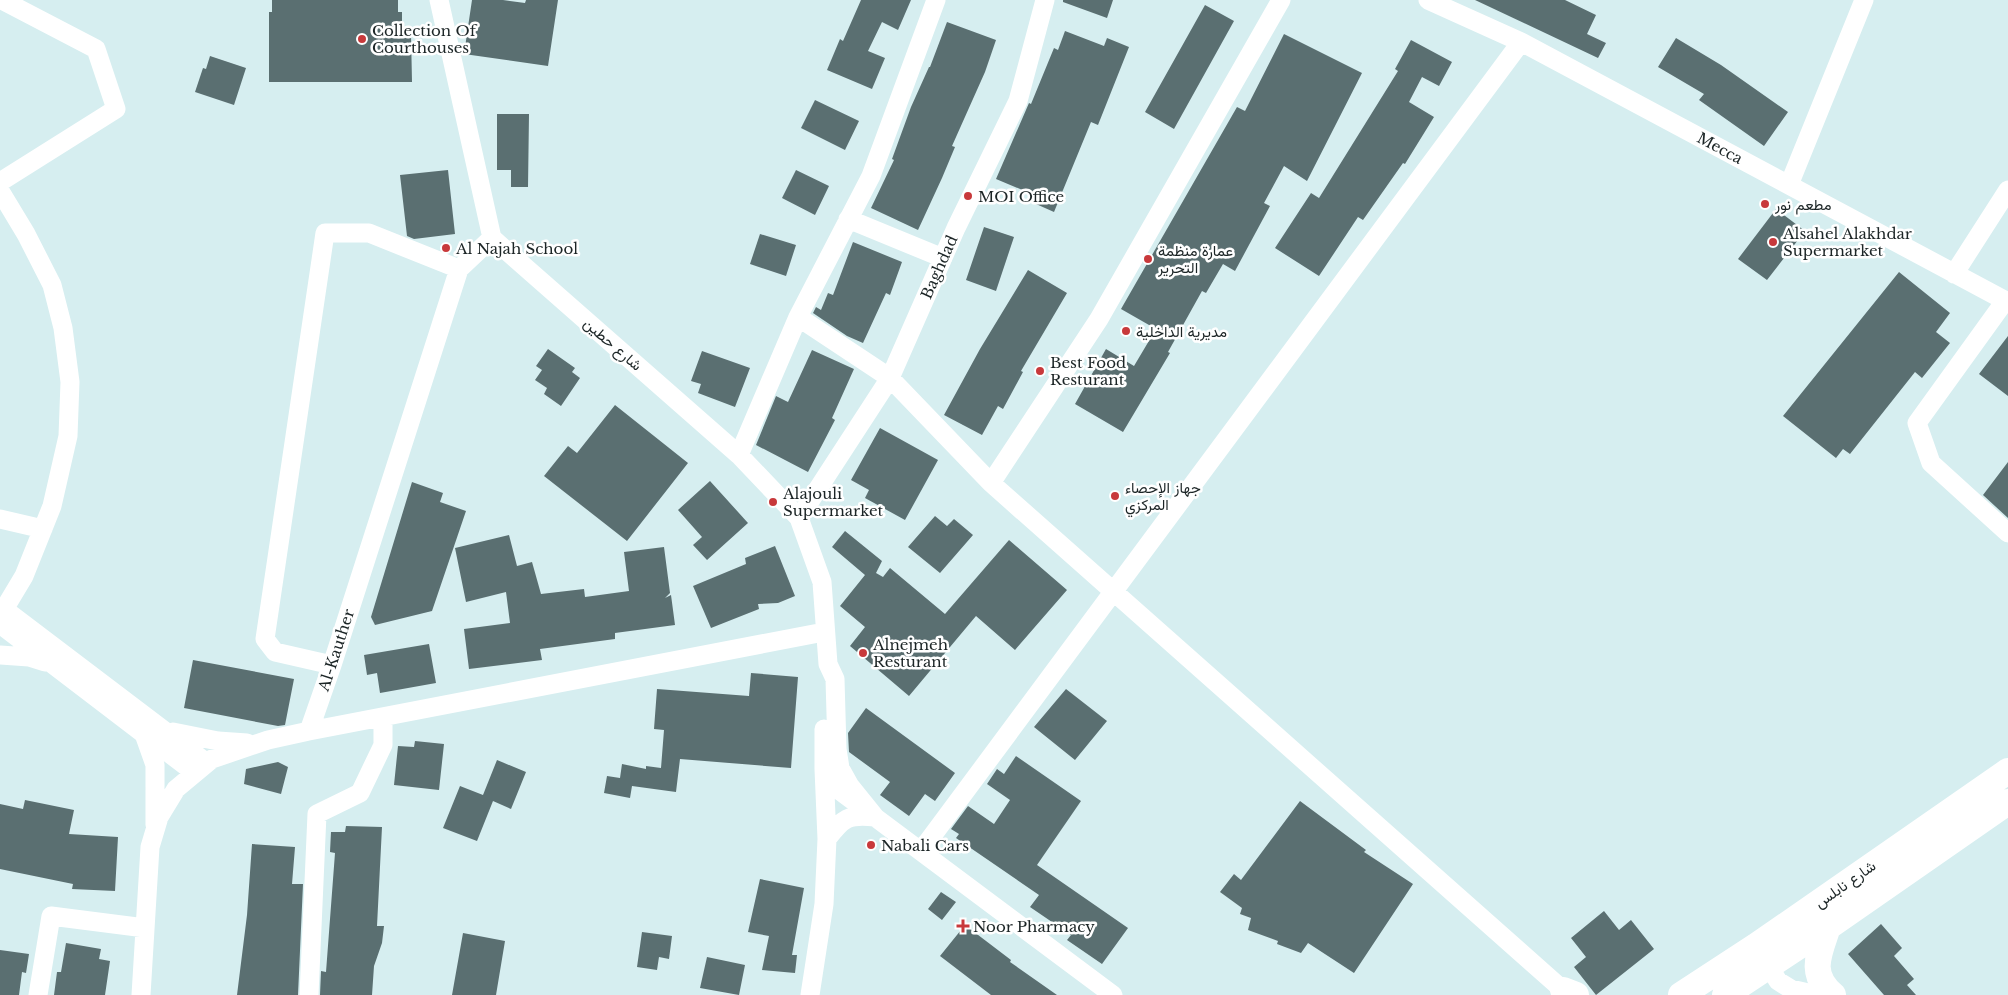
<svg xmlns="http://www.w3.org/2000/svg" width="2008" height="995" viewBox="0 0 2008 995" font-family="'Libre Baskerville',Vazirmatn,serif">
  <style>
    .building { fill: #5a6f71 }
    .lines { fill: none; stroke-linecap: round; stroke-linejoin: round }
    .minor { stroke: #fff; stroke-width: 19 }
    .secondary { stroke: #fff; stroke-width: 26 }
    .poi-dot { fill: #c8393b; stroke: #fff; stroke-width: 2 }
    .labels { text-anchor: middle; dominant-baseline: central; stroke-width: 5; stroke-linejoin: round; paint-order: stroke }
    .poi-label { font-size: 15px; fill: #1c2526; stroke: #fff; text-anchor: start }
    .street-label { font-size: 15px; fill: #1c2526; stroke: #fff }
  </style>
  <rect width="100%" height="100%" fill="#d6eef0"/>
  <!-- building -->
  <path class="building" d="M 272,0 L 398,0 L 398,12 L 402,12 L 402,34 L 411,34 L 412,82 L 269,82 L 269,12 L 272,12 Z
    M 472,0 L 503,0 L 525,3 L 526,0 L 558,0 L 548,66 L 464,54 Z
    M 861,0 L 911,0 L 898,30 L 882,22 L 868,51 L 885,58 L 872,89 L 827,70 L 840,39 L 843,41 Z
    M 1063,0 L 1113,0 L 1107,18 L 1063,2 Z
    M 1475,0 L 1565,0 L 1596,15 L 1587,34 L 1606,43 L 1598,58 Z
    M 1205,5 L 1234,21 L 1174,129 L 1145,112 Z
    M 947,22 L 996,40 L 985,72 L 952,146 L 955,147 L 942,178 L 918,230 L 871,208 L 894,160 L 892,159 L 911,107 L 929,67 L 930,67 Z
    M 1065,31 L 1104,46 L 1107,38 L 1129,47 L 1098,125 L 1091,122 L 1054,212 L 1036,204 L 1039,197 L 996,179 L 1029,103 L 1031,104 L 1054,48 L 1058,50 Z
    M 1284,34 L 1362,73 L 1307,181 L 1284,166 L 1264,203 L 1270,206 L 1235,271 L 1223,264 L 1206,293 L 1202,291 L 1168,352 L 1170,353 L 1123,432 L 1075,404 L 1106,349 L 1134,366 L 1156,329 L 1121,309 L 1237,107 L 1245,111 Z
    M 1676,38 L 1721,65 L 1788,112 L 1764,146 L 1699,100 L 1704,94 L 1658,67 Z
    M 1411,40 L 1452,62 L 1439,86 L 1422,77 L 1409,102 L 1434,117 L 1405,164 L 1403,163 L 1363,220 L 1358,217 L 1319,276 L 1275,248 L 1311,193 L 1319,198 L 1398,71 L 1395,69 Z
    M 210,56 L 246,68 L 234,105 L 195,92 L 203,68 L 206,69 Z
    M 815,100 L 859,121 L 845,150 L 801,128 Z
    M 497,114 L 529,114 L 528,187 L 511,187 L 511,170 L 497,170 Z
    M 448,170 L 455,234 L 414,239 L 407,236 L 400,175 Z
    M 796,170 L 829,186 L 815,215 L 782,198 Z
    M 1776,209 L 1805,231 L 1767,280 L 1738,259 Z
    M 984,227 L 1014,237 L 996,291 L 966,280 Z
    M 760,234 L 796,245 L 786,276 L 750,264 Z
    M 853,242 L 902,262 L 890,295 L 886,293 L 863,343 L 847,336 L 813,313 L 816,307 L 821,310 L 828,293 L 833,295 Z
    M 1028,270 L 1067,293 L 1021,371 L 1023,372 L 1003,409 L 998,406 L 982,435 L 944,415 L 980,349 Z
    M 1899,272 L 1950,313 L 1936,332 L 1950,343 L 1922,378 L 1915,372 L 1850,454 L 1843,449 L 1836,458 L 1783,416 Z
    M 2008,336 L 2008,396 L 1979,374 Z
    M 548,349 L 575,368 L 572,372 L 580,378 L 561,406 L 544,394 L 547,388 L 535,380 L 542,370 L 536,366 Z
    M 812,350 L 854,369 L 832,418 L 835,420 L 808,472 L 756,445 L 776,396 L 788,402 Z
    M 702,351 L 750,368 L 735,407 L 698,393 L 701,384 L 691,381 Z
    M 615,405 L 688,463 L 627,541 L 544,476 L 568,446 L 577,453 Z
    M 880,428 L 938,460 L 905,520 L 865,498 L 869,490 L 851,480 Z
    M 2008,462 L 2008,518 L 1983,495 Z
    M 710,481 L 748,523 L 707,560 L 693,545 L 702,537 L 678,510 Z
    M 412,482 L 443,493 L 440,502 L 466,511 L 432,611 L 375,625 L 371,617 Z
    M 935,516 L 947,526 L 954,519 L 973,535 L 940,573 L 908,547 Z
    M 845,531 L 882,561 L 876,573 L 883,577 L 890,568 L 945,614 L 1009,540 L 1067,590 L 1015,650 L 976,616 L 909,696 L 850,646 L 865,627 L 840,606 L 865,575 L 832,547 Z
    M 509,535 L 517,566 L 532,562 L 541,594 L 584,589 L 585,597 L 629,591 L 624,552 L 664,547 L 670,593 L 665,598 L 671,595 L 675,625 L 615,633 L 615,639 L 540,649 L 542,660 L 469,669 L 464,629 L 510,623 L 506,592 L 466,602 L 455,548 Z
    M 775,546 L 795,596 L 778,603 L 758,604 L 759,609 L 711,628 L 693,586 L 746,564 L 745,558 Z
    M 429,644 L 436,683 L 380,693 L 377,673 L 367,675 L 364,655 Z
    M 193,660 L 294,679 L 285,725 L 278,726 L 184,708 Z
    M 751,673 L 798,677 L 791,768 L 680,759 L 676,792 L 632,786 L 630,798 L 604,793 L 607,776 L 620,778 L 622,764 L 646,769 L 646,766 L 661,768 L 664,730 L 654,729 L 657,689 L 749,696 Z
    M 1066,689 L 1107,721 L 1075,760 L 1034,727 Z
    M 866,708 L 955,773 L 935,801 L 925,794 L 909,816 L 880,795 L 890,782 L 849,752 L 848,733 Z
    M 415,741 L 444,744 L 439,790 L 394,785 L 398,746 L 414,747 Z
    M 1016,756 L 1081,801 L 1037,865 L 1128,928 L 1102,964 L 1067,940 L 1071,935 L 1030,907 L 1039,895 L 956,838 L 959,834 L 951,829 L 968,806 L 994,824 L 1010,800 L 987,784 L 997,769 L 1004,774 Z
    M 497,760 L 526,772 L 511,809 L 493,801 L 477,841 L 443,828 L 460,786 L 483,795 Z
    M 278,762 L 288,767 L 281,794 L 244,784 L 246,769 Z
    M 25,800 L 74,810 L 69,834 L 118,837 L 115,891 L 72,889 L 73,884 L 0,869 L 0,804 L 23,809 Z
    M 1300,801 L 1366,850 L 1364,852 L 1413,884 L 1354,973 L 1308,943 L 1301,953 L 1277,944 L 1278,941 L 1248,930 L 1251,918 L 1240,914 L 1242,908 L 1220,892 L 1234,874 L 1241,880 Z
    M 346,826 L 382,827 L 377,926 L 384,926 L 382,943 L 374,966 L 372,995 L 320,995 L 321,971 L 326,972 L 335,853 L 330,852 L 331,832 L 345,832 Z
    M 252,844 L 295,847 L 292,884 L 303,884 L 298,995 L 237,995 L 247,915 Z
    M 760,879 L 804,888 L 792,955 L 797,955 L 795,973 L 762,970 L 769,936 L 748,932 Z
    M 941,892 L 956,902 L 942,920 L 928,909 Z
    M 1604,911 L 1619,930 L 1631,920 L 1654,949 L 1596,995 L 1574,967 L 1586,957 L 1571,938 Z
    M 1881,924 L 1902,948 L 1894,956 L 1914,979 L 1907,985 L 1916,995 L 1884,995 L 1848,954 Z
    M 965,925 L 1011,960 L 1010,962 L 1057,995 L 991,995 L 940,956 Z
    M 642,932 L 672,936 L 669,959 L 659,957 L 657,970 L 637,967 Z
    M 463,933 L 505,941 L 496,995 L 452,995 Z
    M 66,943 L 101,949 L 99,959 L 110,961 L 105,995 L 54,995 L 57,972 L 61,972 Z
    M 0,950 L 29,954 L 26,973 L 22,972 L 19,995 L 0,995 Z
    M 707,957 L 745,965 L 739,995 L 700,988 Z"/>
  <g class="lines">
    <!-- minor -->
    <path class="minor" d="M 439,0 L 492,238 L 739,455 L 799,518 L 822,582 L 828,664 L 835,679 L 837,749 L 840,768 L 850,786 L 875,817
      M 1428,0 L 1521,42 L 2008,302
      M 0,182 L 116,109 L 96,49 L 2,0
      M 1789,185 L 1864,0
      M 0,191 L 26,234 L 52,285 L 63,328 L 70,382 L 68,436 L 52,506 L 24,576 L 0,616
      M 848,219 L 943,258
      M 1954,274 L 2008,190
      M 2005,301 L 1917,423 L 1931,463 L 2008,533
      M 798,317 L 890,378 L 991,483 L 1563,990
      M 739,455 L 798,317 L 871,176 L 936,0
      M 991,483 L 1099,319 L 1281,0
      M 799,518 L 890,378 L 956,228 L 1018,101 L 1045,0
      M 0,519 L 43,529
      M 4,609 L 207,763
      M 0,624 L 195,773
      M 0,655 L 29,657 L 45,662
      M 332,665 L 275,652 L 265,639 L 325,233 L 369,233 L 459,269
      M 824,729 L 824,769 L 840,791 L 1113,995
      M 309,731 L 332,665 L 459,269 L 492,238
      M 173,732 L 218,741 L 247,743
      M 144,734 L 155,765 L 155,825
      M 827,839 C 843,818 848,814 875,817
      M 921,851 L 1521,42
      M 1762,956 L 1778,981 L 1791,989 L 1817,995
      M 38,995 L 51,916 L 145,928
      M 141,995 L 150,847 L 159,817 L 176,789 L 212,759 L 268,740 L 309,731 L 824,632
      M 309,995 L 317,814 L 360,793 L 383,745 L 383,717
      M 810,995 L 824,904 L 827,839 L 824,769"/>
    <!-- secondary -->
    <path class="secondary" d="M 1828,927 C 1819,954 1808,974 1833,995
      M 1563,990 L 1576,995
      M 1681,995 L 1756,946 L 2008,771
      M 1725,995 L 1828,927 L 2008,802"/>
  </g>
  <!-- markers -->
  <g class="poi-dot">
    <circle cx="362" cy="39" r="5"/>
    <circle cx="968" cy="196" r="5"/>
    <circle cx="1765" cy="204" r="5"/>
    <circle cx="1773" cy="242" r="5"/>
    <circle cx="446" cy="248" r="5"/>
    <circle cx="1148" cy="259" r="5"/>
    <circle cx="1126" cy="331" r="5"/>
    <circle cx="1040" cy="371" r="5"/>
    <circle cx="1115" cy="496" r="5"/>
    <circle cx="773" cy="502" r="5"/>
    <circle cx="863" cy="653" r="5"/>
    <circle cx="871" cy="845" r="5"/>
    <path d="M960.5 918.5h5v5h5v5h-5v5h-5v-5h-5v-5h5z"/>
  </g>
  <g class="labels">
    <!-- poi labels -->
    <g class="poi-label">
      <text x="372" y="30">Collection Of<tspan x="372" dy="17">Courthouses</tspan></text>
      <text x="978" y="196">MOI Office</text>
      <text x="1775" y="204">مطعم نور</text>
      <text x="1783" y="233">Alsahel Alakhdar<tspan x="1783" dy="17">Supermarket</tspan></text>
      <text x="456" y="248">Al Najah School</text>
      <text x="1158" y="250">عمارة منظمة<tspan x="1158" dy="17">التحرير</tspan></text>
      <text x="1136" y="331">مديرية الداخلية</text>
      <text x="1050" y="362">Best Food<tspan x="1050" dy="17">Resturant</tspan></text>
      <text x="1125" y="487">جهاز الإحصاء<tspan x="1125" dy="17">المركزي</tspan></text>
      <text x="783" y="493">Alajouli<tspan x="783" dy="17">Supermarket</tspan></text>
      <text x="873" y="644">Alnejmeh<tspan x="873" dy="17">Resturant</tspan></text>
      <text x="881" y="845">Nabali Cars</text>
      <text x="973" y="926">Noor Pharmacy</text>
    </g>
    <!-- street labels -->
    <g class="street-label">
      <text transform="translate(1720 148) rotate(28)">Mecca</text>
      <text transform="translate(939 267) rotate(-66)">Baghdad</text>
      <text transform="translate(613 344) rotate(41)">شارع حطين</text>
      <text transform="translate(336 650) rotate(-72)">Al-Kauther</text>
      <text transform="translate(1845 884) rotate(-35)">شارع نابلس</text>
    </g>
  </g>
</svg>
